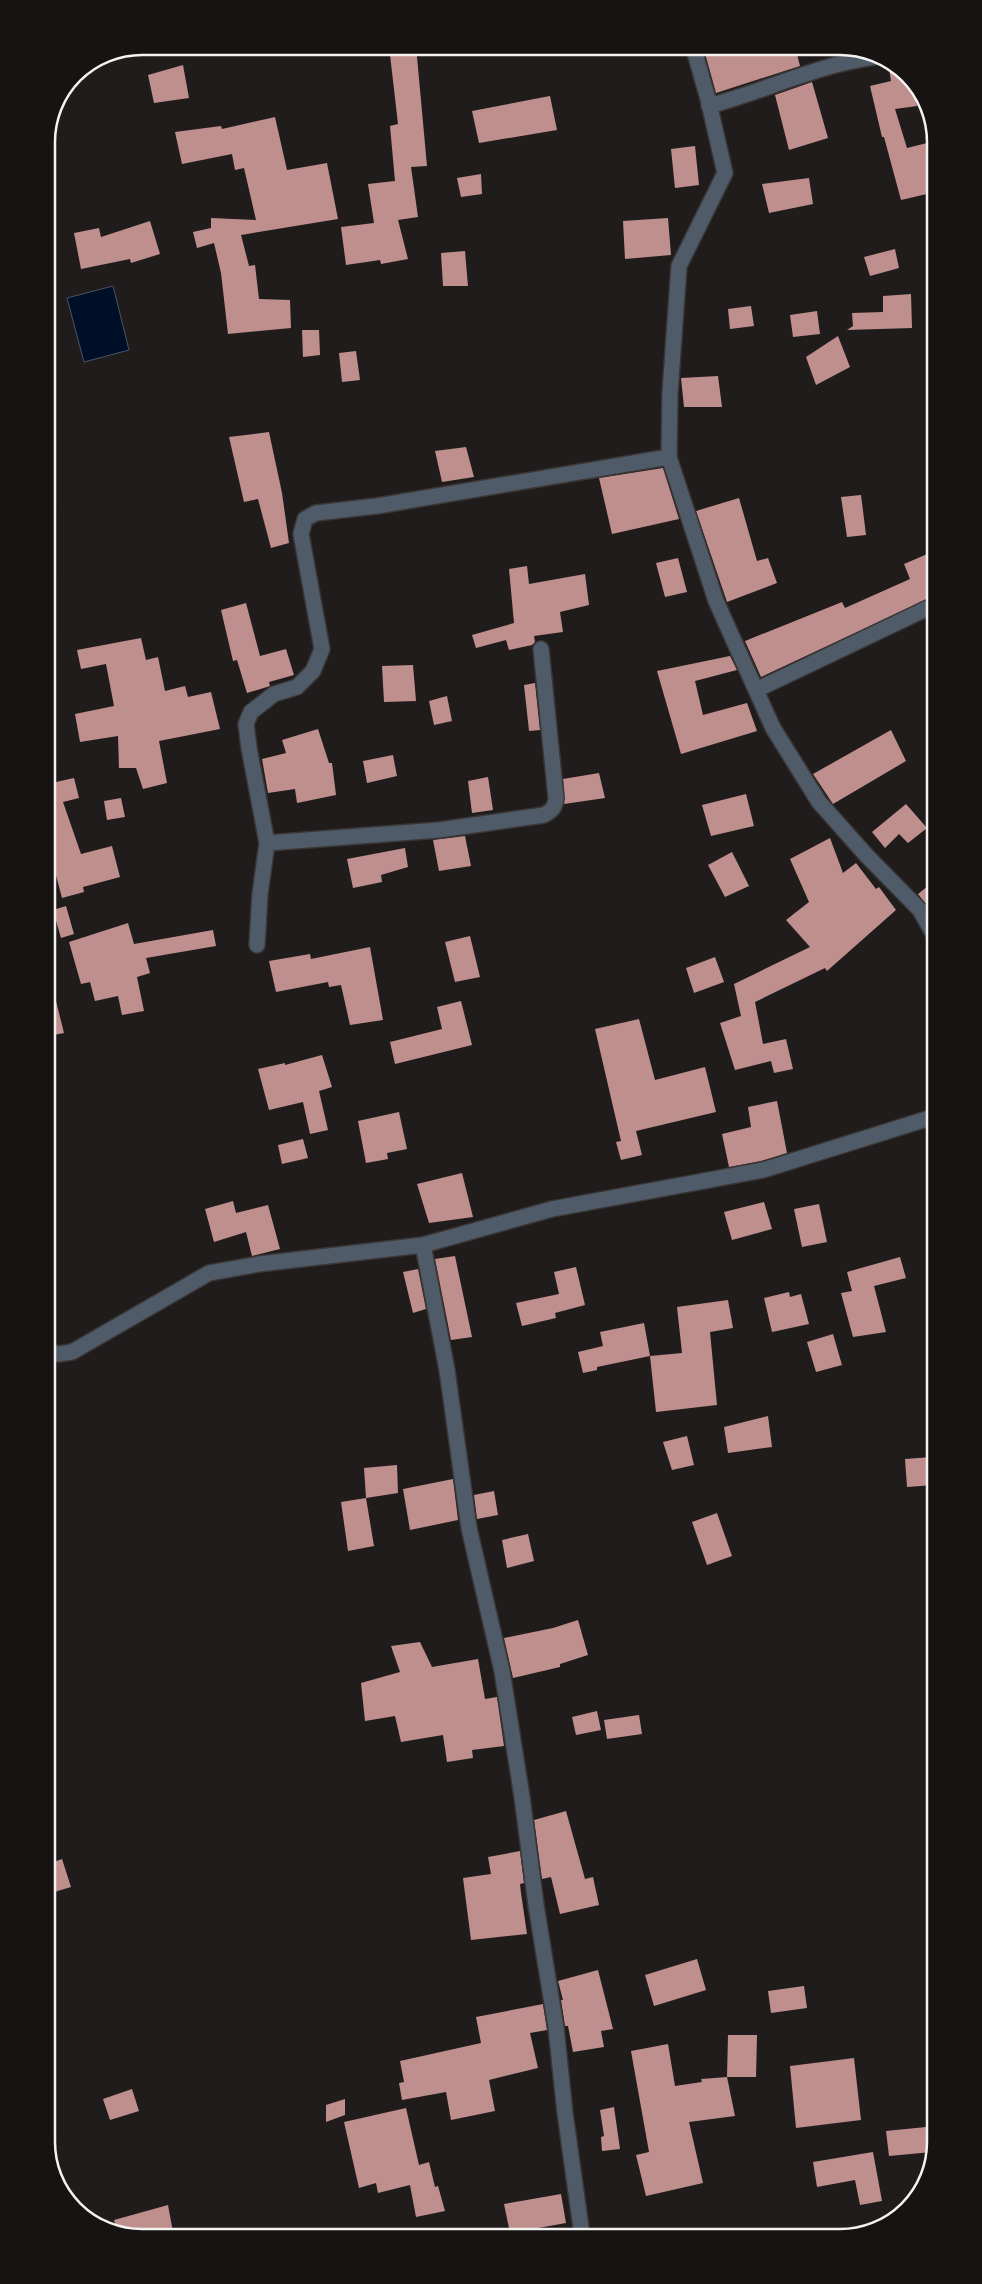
<svg xmlns="http://www.w3.org/2000/svg" width="982" height="2284" viewBox="0 0 982 2284" font-family="Cabin,sans-serif">
  <style>
    .water { fill: #000f28; stroke: #4a5365 }
    .building { fill: #bf8f8e }
    .lines { fill: none; stroke-linecap: round; stroke-linejoin: round }
    .street-casing { stroke: #3a3636; stroke-width: 18 }
    .street { stroke: #4f5b68; stroke-width: 15 }
    .rim { fill: none; stroke: #f5f2f2; stroke-width: 2.5 }
  </style>
  <rect width="100%" height="100%" fill="#211c1c"/>
  <!-- water -->
  <path class="water" d="M 113,286 L 129,350 L 84,362 L 67,298 Z"/>
  <!-- building -->
  <path class="building" d="M 389,46 L 416,46 L 427,166 L 411,167 L 418,217 L 398,220 L 408,259 L 381,264 L 380,260 L 346,265 L 341,227 L 374,223 L 368,184 L 395,181 L 390,126 L 398,124 Z
    M 703,46 L 795,46 L 800,66 L 716,93 Z
    M 888,62 L 898,66 L 914,88 L 917,106 L 895,109 L 907,148 L 931,142 L 931,193 L 901,200 L 884,137 L 882,137 L 870,86 L 891,81 Z
    M 183,65 L 189,98 L 154,103 L 148,75 Z
    M 812,82 L 828,138 L 789,150 L 775,95 Z
    M 550,96 L 557,130 L 479,143 L 472,111 Z
    M 275,117 L 287,170 L 327,163 L 338,219 L 241,235 L 249,266 L 255,265 L 259,299 L 290,300 L 291,328 L 228,334 L 221,273 L 214,243 L 197,248 L 193,232 L 211,228 L 211,218 L 256,220 L 244,168 L 235,170 L 232,154 L 182,164 L 175,132 L 221,126 L 222,129 Z
    M 695,146 L 699,185 L 675,188 L 671,149 Z
    M 481,174 L 482,194 L 461,197 L 457,178 Z
    M 809,178 L 813,204 L 769,213 L 762,184 Z
    M 668,218 L 671,255 L 625,259 L 623,221 Z
    M 150,221 L 160,254 L 131,263 L 130,259 L 81,269 L 74,233 L 99,228 L 101,237 Z
    M 895,249 L 899,268 L 870,276 L 864,257 Z
    M 465,251 L 468,286 L 443,286 L 441,253 Z
    M 911,294 L 912,328 L 847,330 L 853,326 L 852,313 L 883,312 L 883,296 Z
    M 751,306 L 754,326 L 730,329 L 728,309 Z
    M 817,311 L 820,334 L 793,337 L 790,315 Z
    M 302,330 L 319,330 L 320,355 L 303,357 Z
    M 838,336 L 850,367 L 816,385 L 806,357 Z
    M 356,351 L 360,380 L 342,382 L 339,353 Z
    M 718,376 L 722,407 L 684,407 L 681,378 Z
    M 269,432 L 282,493 L 289,543 L 271,548 L 258,499 L 244,502 L 229,437 Z
    M 466,447 L 474,477 L 442,482 L 435,451 Z
    M 663,468 L 679,519 L 612,534 L 599,478 Z
    M 861,495 L 866,535 L 847,537 L 841,497 Z
    M 739,498 L 757,561 L 768,558 L 777,583 L 727,602 L 696,511 Z
    M 932,552 L 932,597 L 761,677 L 745,641 L 842,602 L 845,608 L 910,579 L 904,564 Z
    M 678,558 L 687,592 L 665,597 L 656,563 Z
    M 527,566 L 529,584 L 585,574 L 589,605 L 560,612 L 563,632 L 534,636 L 535,642 L 532,645 L 509,650 L 506,640 L 476,648 L 472,635 L 514,623 L 509,569 Z
    M 246,603 L 260,656 L 286,649 L 294,675 L 269,682 L 270,686 L 267,687 L 247,693 L 237,660 L 233,661 L 221,610 Z
    M 141,638 L 146,660 L 158,657 L 165,691 L 185,686 L 188,697 L 211,692 L 220,729 L 159,741 L 167,783 L 143,789 L 136,768 L 119,768 L 118,736 L 80,742 L 75,714 L 114,706 L 106,664 L 81,669 L 77,650 Z
    M 730,656 L 737,670 L 695,681 L 703,715 L 747,703 L 757,731 L 681,754 L 657,671 Z
    M 413,665 L 416,701 L 384,702 L 382,666 Z
    M 535,683 L 540,730 L 529,731 L 524,685 Z
    M 447,696 L 452,721 L 434,725 L 429,701 Z
    M 318,729 L 329,763 L 332,763 L 336,795 L 297,803 L 295,789 L 268,793 L 262,759 L 286,753 L 282,740 Z
    M 891,730 L 906,761 L 833,804 L 813,774 Z
    M 393,755 L 397,776 L 367,783 L 363,761 Z
    M 52,772 L 56,782 L 74,778 L 79,798 L 63,802 L 81,854 L 112,846 L 120,877 L 83,887 L 84,892 L 62,898 L 48,845 L 48,830 L 55,828 L 50,805 L 48,806 L 48,774 Z
    M 599,773 L 605,798 L 564,804 L 563,779 Z
    M 488,777 L 493,810 L 472,813 L 468,781 Z
    M 746,794 L 754,826 L 711,836 L 702,805 Z
    M 121,798 L 125,817 L 107,820 L 104,801 Z
    M 906,804 L 927,828 L 908,843 L 899,834 L 885,848 L 872,832 Z
    M 465,836 L 471,866 L 439,871 L 433,840 Z
    M 830,838 L 843,873 L 856,863 L 876,889 L 879,887 L 896,910 L 827,971 L 825,968 L 755,1002 L 763,1044 L 786,1039 L 793,1069 L 774,1073 L 771,1061 L 735,1070 L 720,1023 L 741,1016 L 734,984 L 810,947 L 786,920 L 809,902 L 790,859 Z
    M 405,848 L 408,867 L 381,875 L 382,882 L 353,888 L 347,859 Z
    M 732,852 L 749,886 L 725,897 L 708,865 Z
    M 933,882 L 933,913 L 918,894 Z
    M 66,906 L 74,934 L 61,938 L 53,910 Z
    M 128,923 L 134,944 L 213,930 L 216,946 L 146,958 L 150,973 L 137,977 L 144,1011 L 122,1015 L 118,996 L 95,1001 L 90,982 L 81,984 L 69,942 Z
    M 470,936 L 480,977 L 455,982 L 445,942 Z
    M 370,947 L 383,1020 L 350,1025 L 341,985 L 329,987 L 328,982 L 276,992 L 269,961 L 310,954 L 311,959 Z
    M 715,957 L 724,982 L 694,993 L 686,968 Z
    M 48,993 L 54,993 L 64,1033 L 49,1036 Z
    M 461,1001 L 472,1045 L 395,1064 L 390,1042 L 442,1029 L 437,1007 Z
    M 639,1019 L 655,1080 L 705,1067 L 716,1112 L 636,1131 L 642,1155 L 621,1160 L 616,1142 L 621,1141 L 595,1029 Z
    M 322,1055 L 332,1087 L 319,1091 L 328,1130 L 310,1134 L 303,1102 L 269,1110 L 258,1069 L 285,1063 L 285,1065 Z
    M 777,1101 L 787,1153 L 761,1161 L 729,1167 L 722,1134 L 751,1127 L 748,1107 Z
    M 399,1112 L 407,1149 L 387,1153 L 388,1159 L 366,1163 L 358,1121 Z
    M 303,1139 L 308,1158 L 282,1164 L 278,1145 Z
    M 462,1173 L 473,1217 L 429,1223 L 417,1184 Z
    M 233,1201 L 236,1213 L 268,1205 L 280,1249 L 252,1256 L 246,1232 L 214,1242 L 205,1209 Z
    M 764,1202 L 772,1229 L 732,1240 L 724,1212 Z
    M 819,1204 L 827,1242 L 802,1247 L 794,1209 Z
    M 455,1256 L 472,1337 L 451,1340 L 435,1259 Z
    M 900,1257 L 906,1278 L 874,1286 L 886,1332 L 853,1337 L 841,1293 L 852,1291 L 847,1272 Z
    M 576,1267 L 585,1305 L 555,1313 L 556,1318 L 522,1326 L 516,1303 L 559,1294 L 554,1272 Z
    M 418,1269 L 426,1309 L 413,1313 L 403,1272 Z
    M 789,1292 L 790,1297 L 801,1294 L 809,1324 L 772,1332 L 764,1298 Z
    M 728,1300 L 733,1328 L 710,1332 L 717,1405 L 656,1412 L 650,1356 L 682,1353 L 677,1307 Z
    M 644,1323 L 650,1356 L 597,1367 L 597,1370 L 583,1373 L 578,1352 L 603,1346 L 600,1332 Z
    M 833,1334 L 842,1365 L 816,1372 L 807,1342 Z
    M 768,1416 L 772,1447 L 728,1453 L 724,1427 Z
    M 687,1436 L 694,1465 L 672,1470 L 663,1442 Z
    M 932,1457 L 934,1485 L 907,1487 L 905,1459 Z
    M 397,1465 L 398,1493 L 366,1498 L 364,1468 Z
    M 453,1479 L 458,1520 L 410,1530 L 403,1489 Z
    M 494,1491 L 498,1515 L 477,1519 L 474,1495 Z
    M 366,1498 L 374,1546 L 348,1551 L 341,1502 Z
    M 717,1513 L 732,1556 L 707,1565 L 692,1522 Z
    M 528,1534 L 534,1561 L 507,1568 L 502,1540 Z
    M 578,1620 L 588,1655 L 560,1664 L 560,1667 L 513,1678 L 504,1638 L 553,1628 Z
    M 420,1642 L 432,1667 L 478,1659 L 485,1699 L 497,1697 L 504,1746 L 472,1750 L 473,1758 L 447,1762 L 443,1735 L 401,1742 L 395,1716 L 365,1721 L 361,1683 L 400,1672 L 391,1646 Z
    M 597,1711 L 601,1730 L 576,1735 L 572,1717 Z
    M 639,1715 L 642,1734 L 607,1739 L 604,1720 Z
    M 566,1811 L 585,1879 L 593,1877 L 599,1905 L 560,1914 L 551,1877 L 542,1879 L 534,1820 Z
    M 520,1851 L 524,1883 L 520,1884 L 521,1893 L 527,1934 L 471,1940 L 463,1878 L 491,1874 L 488,1857 Z
    M 62,1859 L 71,1887 L 51,1893 L 51,1863 Z
    M 697,1959 L 706,1990 L 654,2006 L 645,1975 Z
    M 598,1970 L 613,2029 L 601,2031 L 604,2047 L 573,2052 L 568,2026 L 565,2026 L 561,2000 L 563,2000 L 558,1981 Z
    M 804,1986 L 807,2008 L 771,2013 L 768,1991 Z
    M 543,2004 L 547,2030 L 530,2033 L 538,2068 L 489,2080 L 495,2111 L 451,2120 L 446,2092 L 402,2100 L 399,2083 L 404,2082 L 400,2061 L 481,2043 L 476,2017 Z
    M 728,2035 L 757,2035 L 756,2077 L 727,2077 Z
    M 668,2044 L 675,2086 L 702,2082 L 701,2079 L 727,2077 L 735,2116 L 689,2122 L 703,2183 L 646,2196 L 636,2155 L 649,2152 L 631,2051 Z
    M 854,2058 L 861,2120 L 796,2128 L 790,2066 Z
    M 132,2089 L 139,2111 L 110,2120 L 103,2099 Z
    M 345,2099 L 345,2115 L 326,2122 L 326,2105 Z
    M 614,2107 L 620,2149 L 602,2151 L 601,2137 L 604,2136 L 600,2110 Z
    M 406,2108 L 419,2165 L 429,2162 L 435,2187 L 438,2186 L 445,2211 L 416,2217 L 410,2185 L 378,2193 L 376,2183 L 359,2188 L 344,2122 Z
    M 936,2126 L 936,2142 L 932,2152 L 889,2156 L 886,2131 Z
    M 873,2152 L 882,2201 L 860,2205 L 855,2180 L 817,2187 L 813,2162 Z
    M 561,2194 L 566,2223 L 510,2233 L 504,2204 Z
    M 168,2205 L 173,2232 L 131,2236 L 117,2230 L 114,2220 Z"/>
  <g class="lines">
    <!-- street casing -->
    <g class="street-casing">
      <path id="street" d="M 693,46 L 708,99 L 725,173 L 679,266 L 670,393 L 669,457 L 716,601 L 773,728 L 819,802 L 867,856 L 920,910 L 933,933
        M 709,106 C 765,91 817,65 874,57
        M 756,690 L 932,606
        M 267,843 L 439,830 L 544,815 C 553,810 555,807 556,798 L 541,649
        M 257,945 L 260,894 L 267,843 L 249,748 L 246,724 L 251,712 L 274,694 L 297,687 L 313,671 L 322,649 L 301,534 L 305,519 L 316,513 L 377,506 L 669,457
        M 423,1245 L 447,1370 L 469,1528 L 502,1671 L 522,1797 L 536,1905 L 556,2028 L 565,2113 L 582,2235
        M 49,1351 L 58,1354 L 72,1352 L 209,1273 L 259,1264 L 423,1245 L 552,1209 L 763,1170 L 933,1117"/>
    </g>
    <!-- street -->
    <use href="#street" class="street"/>
  </g>
  <!-- crop -->
  <path d="M0 0H982V2284H0ZM142 55H840A87 87 0 0 1 927 142V2142A87 87 0 0 1 840 2229H142A87 87 0 0 1 55 2142V142A87 87 0 0 1 142 55Z" fill="#181313" fill-rule="evenodd"/>
  <path class="rim" d="M142 55H840A87 87 0 0 1 927 142V2142A87 87 0 0 1 840 2229H142A87 87 0 0 1 55 2142V142A87 87 0 0 1 142 55Z"/>
</svg>
